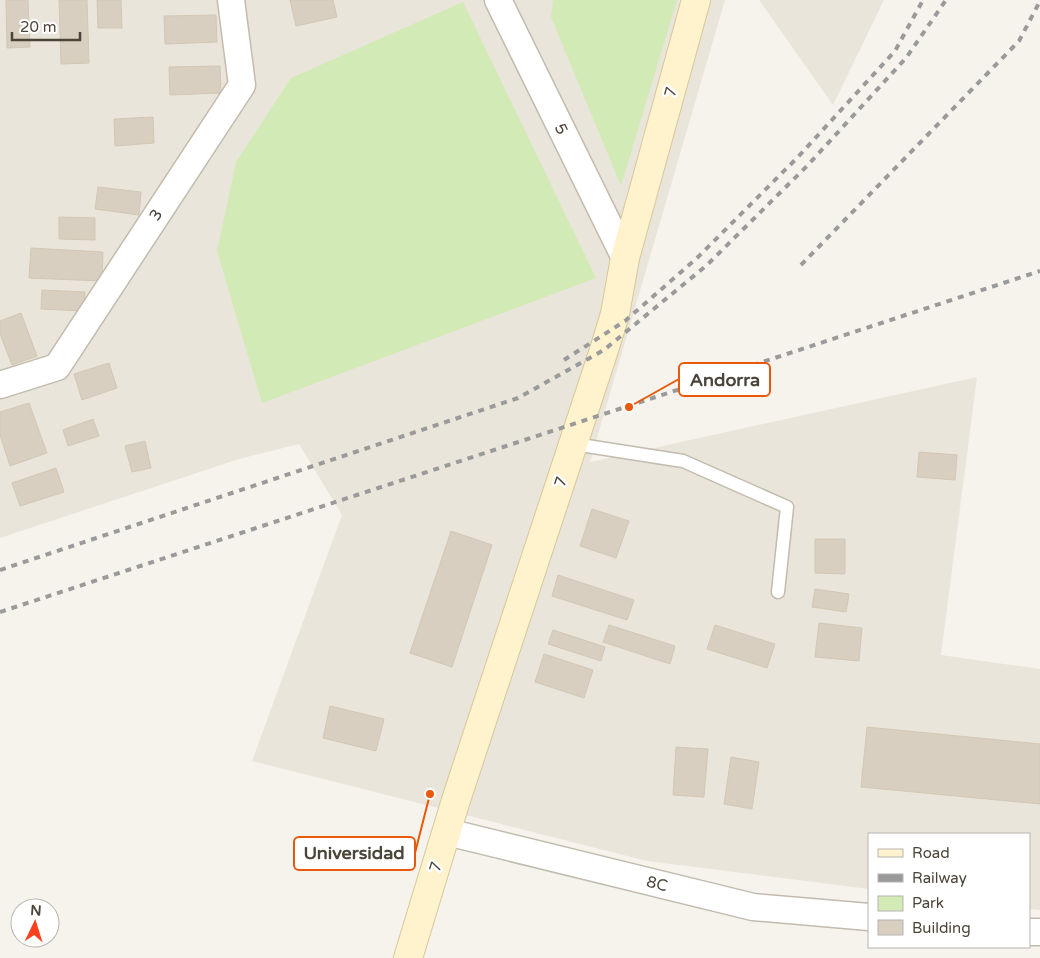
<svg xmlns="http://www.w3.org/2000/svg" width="1040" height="958" viewBox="0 0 1040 958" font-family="'Varela Round',sans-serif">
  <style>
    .residential { fill: #eae5da }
    .green { fill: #d2eab5 }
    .building { fill: #d8cfc1; stroke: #d3c7b4 }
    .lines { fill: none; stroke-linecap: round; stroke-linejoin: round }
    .lane-casing { stroke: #c2bbae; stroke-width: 15 }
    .street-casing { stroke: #c2bbae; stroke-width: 29 }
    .secondary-casing { stroke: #d6c79b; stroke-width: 30 }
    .lane { stroke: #fff; stroke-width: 12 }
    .street { stroke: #fff; stroke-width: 26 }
    .secondary { stroke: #fff3cd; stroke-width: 28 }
    .rail { stroke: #9a9a9a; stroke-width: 4; stroke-dasharray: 6 6; stroke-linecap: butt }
    .labels { text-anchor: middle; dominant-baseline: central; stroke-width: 5; stroke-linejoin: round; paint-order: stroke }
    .street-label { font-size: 16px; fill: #4b4439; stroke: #fff }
    .leader { fill: none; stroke: #e8590c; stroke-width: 2 }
    .callout-dot { fill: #e8590c; stroke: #fff; stroke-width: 2 }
    .callout { fill: #fff; stroke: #e8590c; stroke-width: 2 }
    .callout-label { font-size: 18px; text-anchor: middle; font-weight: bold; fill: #4b4439 }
  </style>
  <rect width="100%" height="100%" fill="#f6f3ec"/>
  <!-- residential -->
  <path class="residential" d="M 0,0 L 725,0 L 590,462 L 977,377 L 941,655 L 1040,669 L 1040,910 L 1029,909 L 1029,834 L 869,834 L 869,889 L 647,861 L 252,761 L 342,515 L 299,444 L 239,459 L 0,538 Z
    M 759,0 L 884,0 L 833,105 Z"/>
  <!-- green -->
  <path class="green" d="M 553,0 L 677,0 L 621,186 L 551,17 Z
    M 463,2 L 596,278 L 262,403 L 217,251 L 236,162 L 291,78 Z"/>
  <!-- building -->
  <path class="building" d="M 6,0 L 28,0 L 30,47 L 7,48 Z
    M 59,0 L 87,0 L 89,63 L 61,64 Z
    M 97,0 L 121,0 L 122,28 L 98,28 Z
    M 290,0 L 333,0 L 337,17 L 296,26 Z
    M 216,15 L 217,42 L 165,44 L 164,16 Z
    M 220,66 L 221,93 L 170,95 L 169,67 Z
    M 153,117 L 154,143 L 115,146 L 114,119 Z
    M 98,187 L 141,192 L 139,215 L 95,209 Z
    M 59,217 L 95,218 L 95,240 L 59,239 Z
    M 31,248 L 103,252 L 102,281 L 29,278 Z
    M 42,290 L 85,292 L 84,311 L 41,309 Z
    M 21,313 L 37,356 L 12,365 L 0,334 L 0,321 Z
    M 109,363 L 117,388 L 82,400 L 74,374 Z
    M 29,403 L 47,453 L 10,466 L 0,435 L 0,412 Z
    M 93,419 L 99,436 L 68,446 L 63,430 Z
    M 145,441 L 151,468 L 132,472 L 125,446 Z
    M 919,452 L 957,455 L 955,480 L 917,477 Z
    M 56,468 L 64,492 L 20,506 L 12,483 Z
    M 592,509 L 629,521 L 616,558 L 580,546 Z
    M 451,531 L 492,545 L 452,667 L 410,653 Z
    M 815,539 L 845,539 L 845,574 L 815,573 Z
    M 558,575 L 634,600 L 627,620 L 552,596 Z
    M 815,589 L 849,594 L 846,612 L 812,607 Z
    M 819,623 L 862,628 L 859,661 L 815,657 Z
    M 609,625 L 675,646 L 670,664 L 603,642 Z
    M 715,625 L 775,644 L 767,668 L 707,649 Z
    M 553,630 L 605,647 L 601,661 L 548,644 Z
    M 544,654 L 593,670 L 584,698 L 535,682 Z
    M 330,706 L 384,719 L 376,751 L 323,738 Z
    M 867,727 L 1040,744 L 1040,804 L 861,787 Z
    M 676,747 L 708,749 L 704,797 L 673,795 Z
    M 731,757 L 759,762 L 752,809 L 724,804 Z"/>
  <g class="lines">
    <!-- lane casing -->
    <g class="lane-casing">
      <path id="lane" d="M 574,444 L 683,461 L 787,507 L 778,592"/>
    </g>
    <!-- street casing -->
    <g class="street-casing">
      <path id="street" d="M 498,0 L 625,258
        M 0,385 L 57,367 L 242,85 L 231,0
        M 447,832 L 753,907 L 869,917
        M 1029,932 L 1040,932"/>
    </g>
    <!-- secondary casing -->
    <g class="secondary-casing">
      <path id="secondary" d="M 408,958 L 456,800 L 604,350 L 615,314 L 625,258 L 696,0"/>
    </g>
    <!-- lane -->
    <use href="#lane" class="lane"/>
    <!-- street -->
    <use href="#street" class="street"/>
    <!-- secondary -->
    <use href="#secondary" class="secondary"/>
    <!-- rail -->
    <path class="rail" d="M 801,265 L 1019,41 L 1040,1
      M 564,360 L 625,321 L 697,258 L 798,157 L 895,51 L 923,0
      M 0,570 L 518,398 L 604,350 L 707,265 L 807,166 L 906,58 L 946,0
      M 0,612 L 1040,271"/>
  </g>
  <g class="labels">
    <!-- street labels -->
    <g class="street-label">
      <text transform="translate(671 92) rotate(-75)">7</text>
      <text transform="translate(561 129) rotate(64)">5</text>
      <text transform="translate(156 215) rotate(-57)">3</text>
      <text transform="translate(561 482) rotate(-72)">7</text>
      <text transform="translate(436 867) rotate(-73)">7</text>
      <text transform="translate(657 884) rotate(14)">8C</text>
    </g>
  </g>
  <!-- callouts -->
  <path class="leader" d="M629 407L679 379M430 794L415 853"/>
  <g class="callout-dot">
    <circle cx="629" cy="407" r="5"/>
    <circle cx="430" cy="794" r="5"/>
  </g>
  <g class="callout">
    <rect x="679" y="363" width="91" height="33" rx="5"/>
    <rect x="294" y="837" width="121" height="33" rx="5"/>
  </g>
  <g class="callout-label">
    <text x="725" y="386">Andorra</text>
    <text x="354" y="859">Universidad</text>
  </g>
  <!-- legend -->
  <rect x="868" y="833" width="162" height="115" fill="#ffffff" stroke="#b7b4b0"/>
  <rect x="878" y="849" width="25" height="8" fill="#fff3cd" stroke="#b7b4b0"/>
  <text x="912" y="858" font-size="15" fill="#4b4439">Road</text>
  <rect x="878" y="874" width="25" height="8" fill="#9a9a9a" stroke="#b7b4b0"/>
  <text x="912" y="883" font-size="15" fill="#4b4439">Railway</text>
  <rect x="878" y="896" width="25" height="15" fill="#d2eab5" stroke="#b7b4b0"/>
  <text x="912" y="908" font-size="15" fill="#4b4439">Park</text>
  <rect x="878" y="920" width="25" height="15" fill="#d8cfc1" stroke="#b7b4b0"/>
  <text x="912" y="933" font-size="15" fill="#4b4439">Building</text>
  <!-- north arrow -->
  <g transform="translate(35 923) rotate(4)"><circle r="24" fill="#ffffff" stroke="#b7b4b0"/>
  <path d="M0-4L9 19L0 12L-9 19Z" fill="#fc3f1d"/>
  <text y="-8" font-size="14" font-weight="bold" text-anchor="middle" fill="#4b4439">N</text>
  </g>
  <!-- scale -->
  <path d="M12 32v8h68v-8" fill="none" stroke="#4b4439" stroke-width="2.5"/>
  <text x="20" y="32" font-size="15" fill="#4b4439" stroke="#ffffff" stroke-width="4" paint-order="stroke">20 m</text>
</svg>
